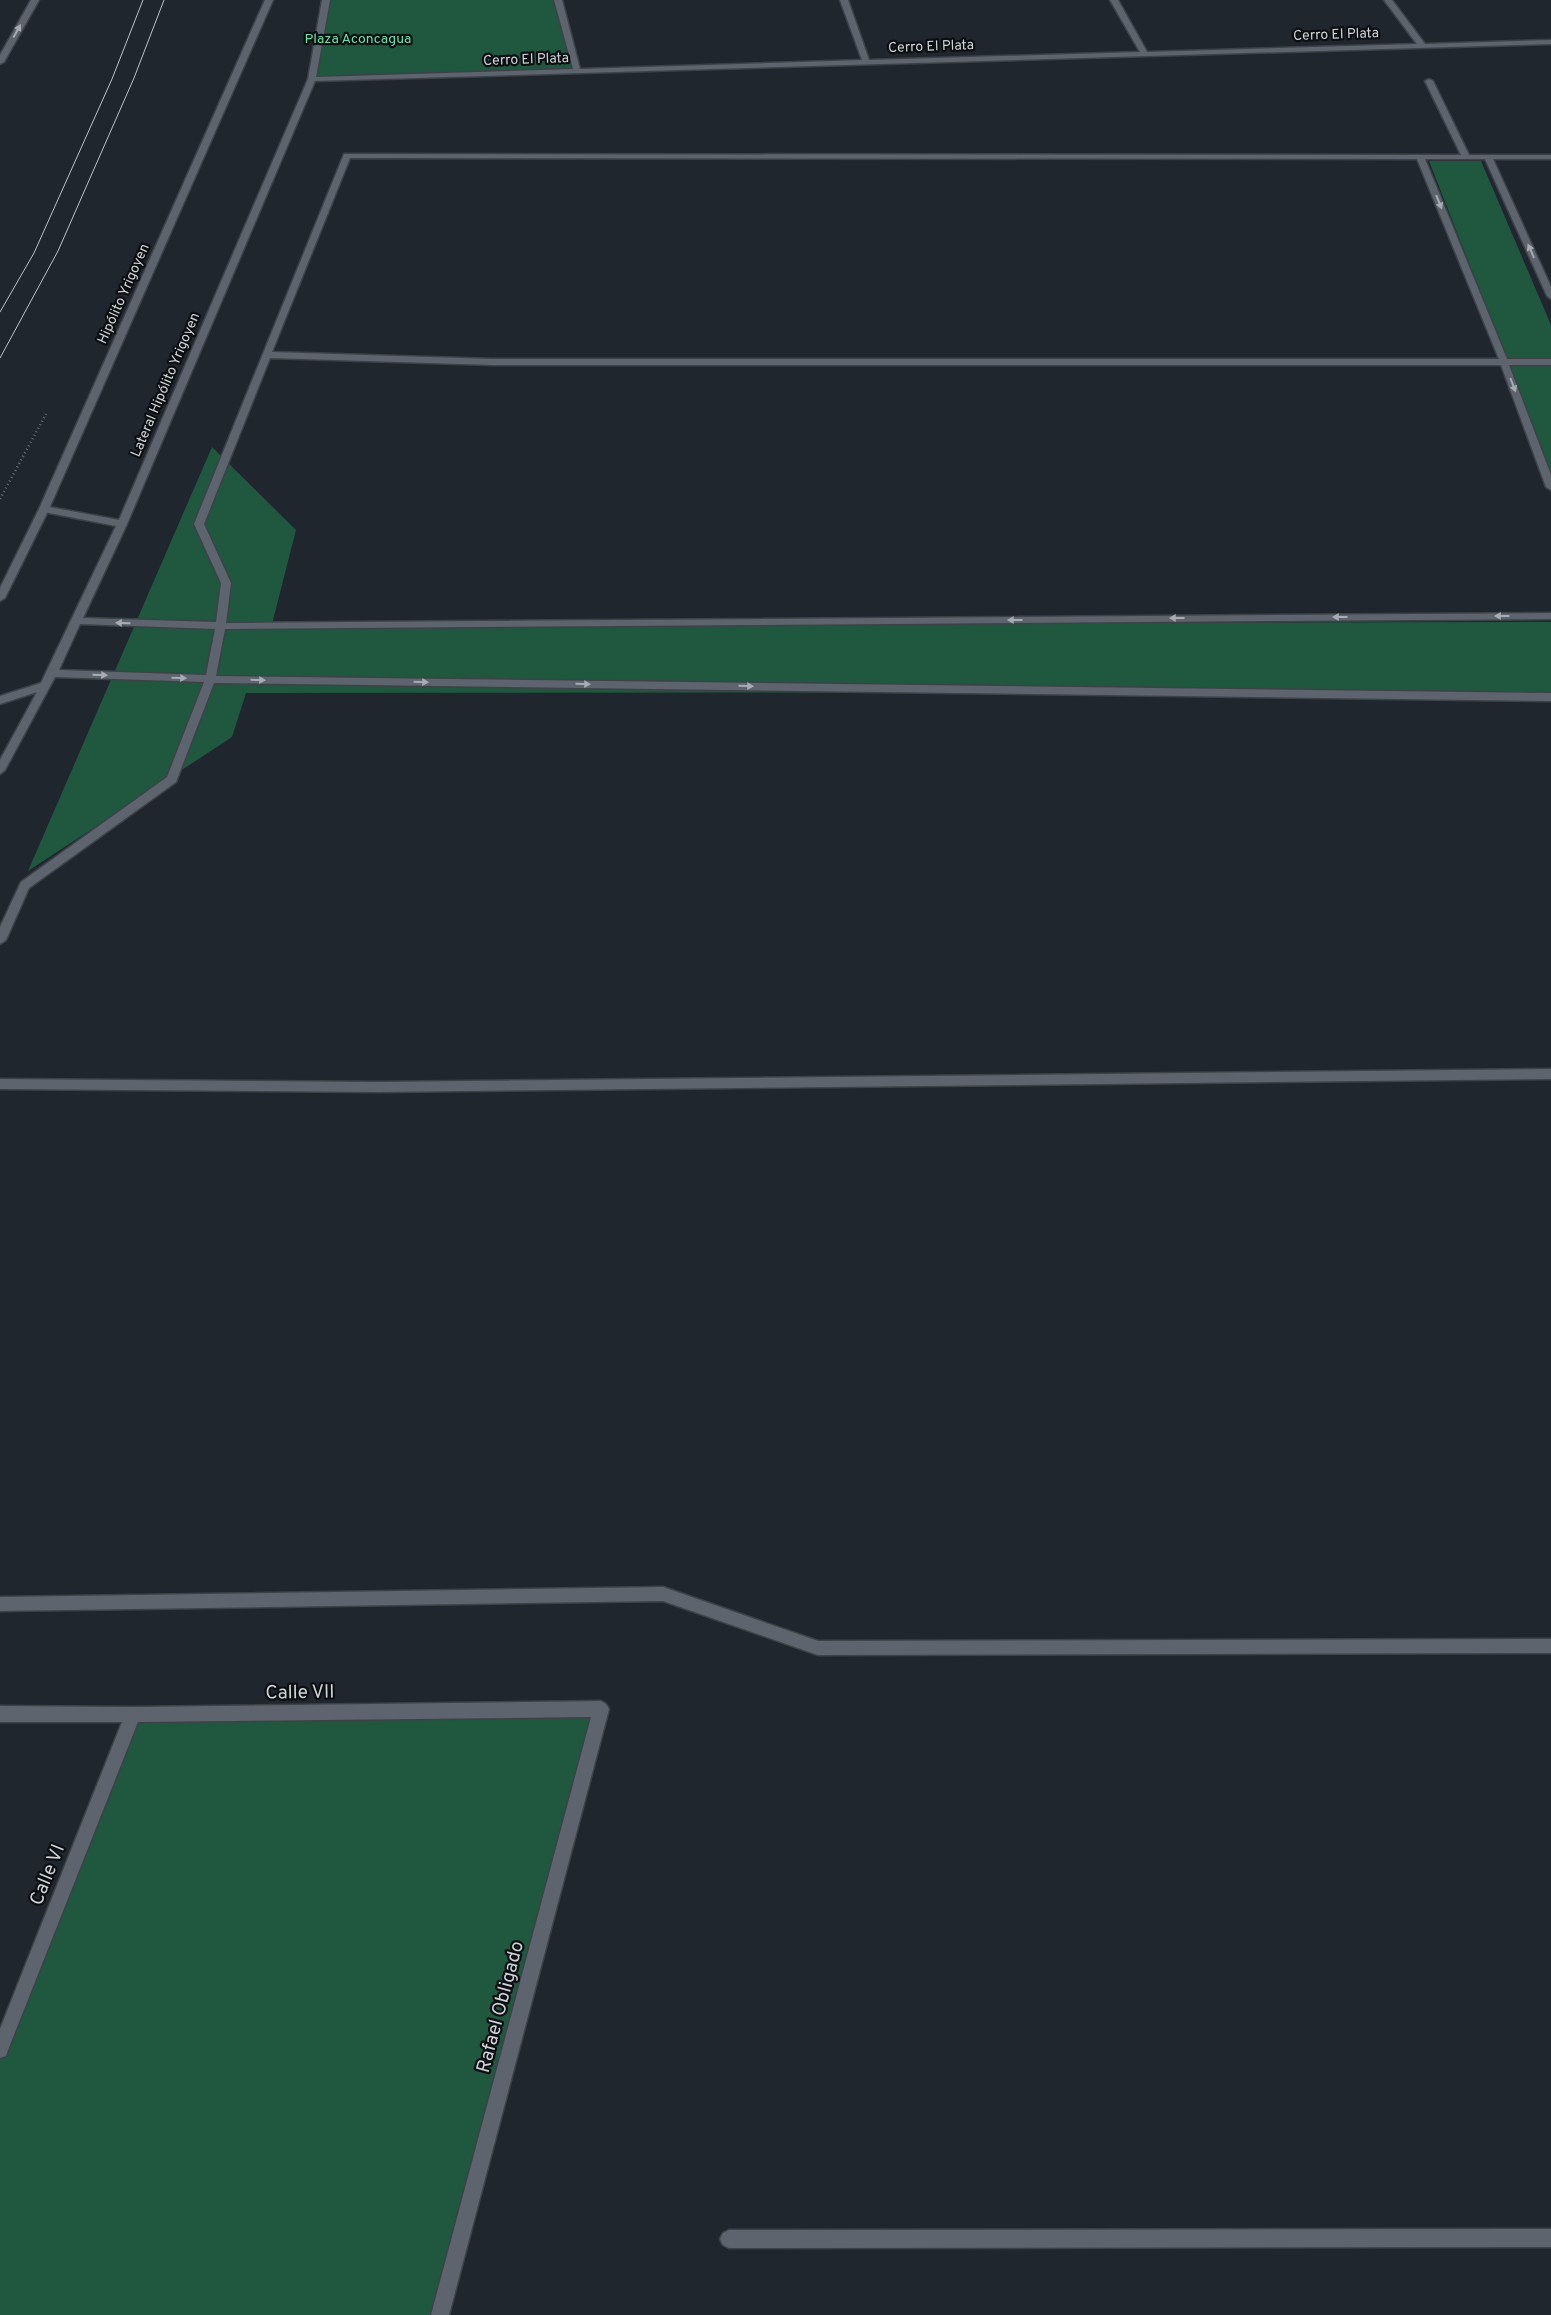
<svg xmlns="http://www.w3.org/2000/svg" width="1551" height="2315" viewBox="0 0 1551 2315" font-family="Overpass,sans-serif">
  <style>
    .green { fill: #20573f }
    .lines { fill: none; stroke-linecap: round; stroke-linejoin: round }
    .street-casing { stroke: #3d4248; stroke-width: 3 }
    .secondary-casing { stroke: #3d4248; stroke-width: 3 }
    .path { stroke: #6a6f76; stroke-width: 2.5; stroke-dasharray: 1 3; stroke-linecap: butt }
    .street { fill: #5d646d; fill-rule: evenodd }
    .secondary { fill: #5d646d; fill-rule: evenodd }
    .tram { stroke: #bdc1c6; stroke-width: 1 }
    .oneway { fill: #a7acb3 }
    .labels { text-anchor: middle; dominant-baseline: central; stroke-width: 4.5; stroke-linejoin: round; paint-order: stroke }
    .far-street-label { font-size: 14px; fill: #cfd3d8; stroke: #0c0f12 }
    .far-park-label { font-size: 14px; fill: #6be1ac; stroke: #0c0f12 }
    .near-street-label { font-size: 19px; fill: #cfd3d8; stroke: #0c0f12 }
  </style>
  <rect width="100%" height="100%" fill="#20262e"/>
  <!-- green -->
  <path class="green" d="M 326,0 L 558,0 L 577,71 L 312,79 Z
    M 1429,161 L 1481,161 L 1551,325 L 1551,472 Z
    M 212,447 L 296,530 L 272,624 L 1551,622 L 1551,692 L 246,693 L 232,737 L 28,871 Z
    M 601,1709 L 440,2315 L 0,2315 L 0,2050 L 133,1715 Z"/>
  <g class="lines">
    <!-- street casing -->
    <g class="street-casing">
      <path id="street" d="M 31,0 L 39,0 L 4,62 L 0,64 L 0,55 Z
        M 322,0 L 330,0 L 316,77 L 573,69 L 554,0 L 562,0 L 580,69 L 862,60 L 840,0 L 848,0 L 869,60 L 1140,52 L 1110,0 L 1118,0 L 1147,52 L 1417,44 L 1384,0 L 1392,0 L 1425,44 L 1551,40 L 1551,44 L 315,81 L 127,524 L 83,618 L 216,622 L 221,583 L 194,524 L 344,154 L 1461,155 L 1425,81 L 1429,79 L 1433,81 L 1469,155 L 1551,155 L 1551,159 L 1493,159 L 1551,287 L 1551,299 L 1547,296 L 1485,159 L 1425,159 L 1507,359 L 1551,359 L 1551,365 L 1509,365 L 1551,475 L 1551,490 L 1546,487 L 1501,365 L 493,365 L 270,358 L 204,524 L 231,583 L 226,623 L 1551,613 L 1551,619 L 225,629 L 216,676 L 1551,693 L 1551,701 L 214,683 L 176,782 L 29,888 L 6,940 L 0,944 L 0,927 L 21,882 L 167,777 L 204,682 L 55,677 L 5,770 L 0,774 L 0,760 L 37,692 L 0,704 L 0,696 L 41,683 L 116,526 L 44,512 L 39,509 L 44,506 L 119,520 L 308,79 ZM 350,158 L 1417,159 L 1499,359 L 493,359 L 272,352 ZM 80,624 L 215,629 L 206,675 L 59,670 Z
        M 1551,1069 L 1551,1079 L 379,1092 L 0,1089 L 0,1079 L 379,1082 Z
        M 663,1587 L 818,1641 L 1551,1639 L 1551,1653 L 818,1655 L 663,1601 L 0,1611 L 0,1597 Z
        M 601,1701 L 606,1704 L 609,1709 L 449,2315 L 431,2315 L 591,1717 L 138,1722 L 8,2050 L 6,2056 L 0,2058 L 0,2029 L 122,1722 L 0,1722 L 0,1706 L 133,1707 Z
        M 1551,2229 L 1551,2247 L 729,2248 L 723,2245 L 720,2239 L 723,2233 L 729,2230 Z"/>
    </g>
    <!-- secondary casing -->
    <g class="secondary-casing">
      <path id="secondary" d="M 265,0 L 273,0 L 49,509 L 5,598 L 0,601 L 0,588 L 39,509 Z"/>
    </g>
    <!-- path -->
    <path class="path" d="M 0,499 L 46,414"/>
    <!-- street -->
    <use href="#street" class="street"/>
    <!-- secondary -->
    <use href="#secondary" class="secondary"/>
    <!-- tram -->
    <path class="tram" d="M 0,312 L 34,253 L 112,79 L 143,0
      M 0,358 L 58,251 L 134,78 L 164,0"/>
  </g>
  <!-- one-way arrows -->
  <defs><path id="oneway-solid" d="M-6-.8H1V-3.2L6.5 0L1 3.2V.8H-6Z" transform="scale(1.25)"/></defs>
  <g class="oneway">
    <use href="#oneway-solid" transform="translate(17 31) rotate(-61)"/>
    <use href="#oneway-solid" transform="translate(1439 202) rotate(68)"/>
    <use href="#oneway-solid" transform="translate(1531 251) rotate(-114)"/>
    <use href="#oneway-solid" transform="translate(1513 385) rotate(69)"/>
    <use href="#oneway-solid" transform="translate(1502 616) rotate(180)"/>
    <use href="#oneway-solid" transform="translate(1340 617) rotate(180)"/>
    <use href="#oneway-solid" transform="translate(1177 618) rotate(180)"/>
    <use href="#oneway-solid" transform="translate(1015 620) rotate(180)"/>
    <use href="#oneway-solid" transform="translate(123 623) rotate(-178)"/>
    <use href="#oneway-solid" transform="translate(100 675) rotate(2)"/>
    <use href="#oneway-solid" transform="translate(179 678) rotate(2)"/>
    <use href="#oneway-solid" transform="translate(258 680) rotate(1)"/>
    <use href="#oneway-solid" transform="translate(421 682) rotate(1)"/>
    <use href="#oneway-solid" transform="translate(583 684) rotate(1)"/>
    <use href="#oneway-solid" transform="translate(746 686) rotate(1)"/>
  </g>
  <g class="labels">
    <!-- far-street labels -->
    <g class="far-street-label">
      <text transform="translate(1336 35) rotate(-2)">Cerro El Plata</text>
      <text transform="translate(931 47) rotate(-2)">Cerro El Plata</text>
      <text transform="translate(526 60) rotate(-2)">Cerro El Plata</text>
      <text transform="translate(124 294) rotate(-66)">Hipólito Yrigoyen</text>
      <text transform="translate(166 385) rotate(-67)">Lateral Hipólito Yrigoyen</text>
    </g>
    <!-- far-park labels -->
    <g class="far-park-label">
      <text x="358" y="39">Plaza Aconcagua</text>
    </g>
    <!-- near-street labels -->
    <g class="near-street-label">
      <text transform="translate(300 1693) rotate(-1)">Calle VII</text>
      <text transform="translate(48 1875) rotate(-68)">Calle VI</text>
      <text transform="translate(501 2007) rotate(-75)">Rafael Obligado</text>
    </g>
  </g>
</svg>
